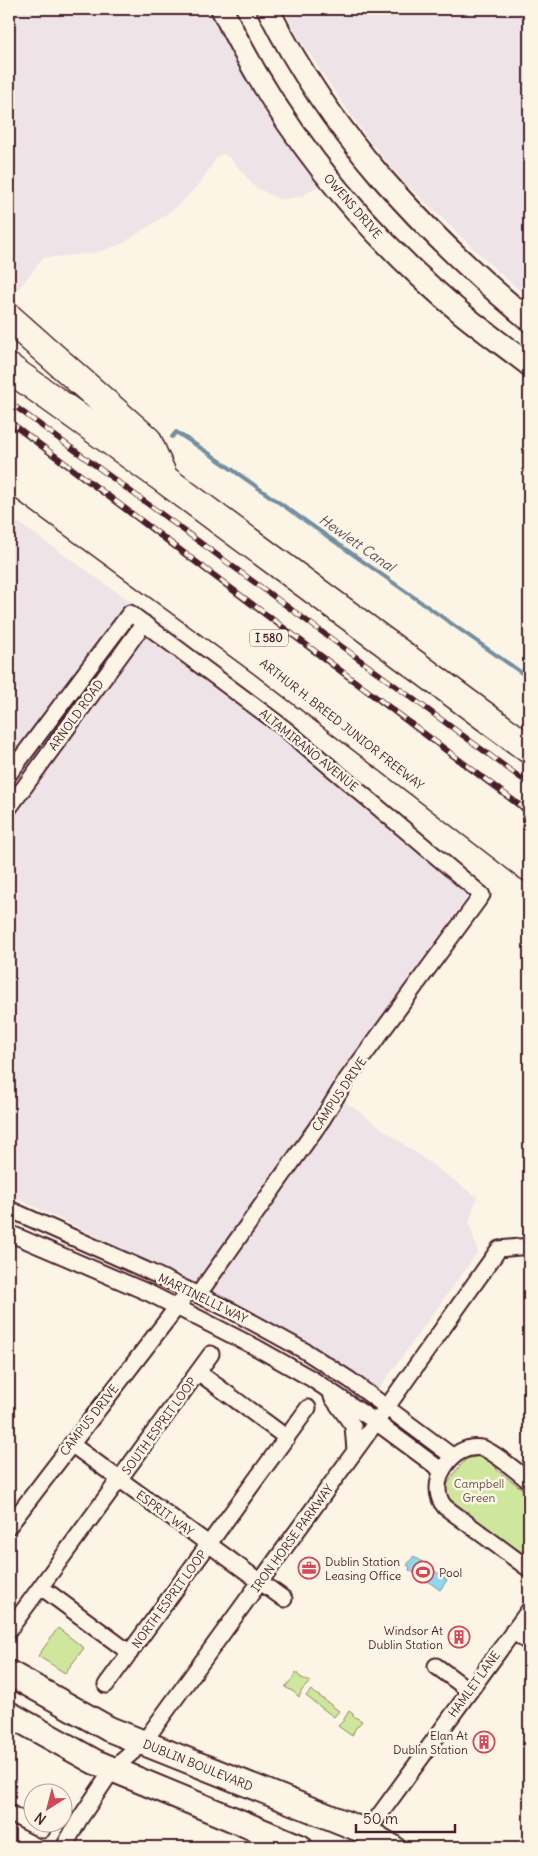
<svg xmlns="http://www.w3.org/2000/svg" width="538" height="1856" viewBox="0 0 538 1856" font-family="Delius,sans-serif">
  <style>
    .built { fill: #eee4e8 }
    .green { fill: #cfe79c; stroke: #8c8364 }
    .water { fill: #8ed8ee; stroke: #738ea0 }
    .lines { fill: none; stroke-linecap: round; stroke-linejoin: round }
    .stream { stroke: #738ea0; stroke-width: 4 }
    .street-casing { stroke: #4a1f2b; stroke-width: 19 }
    .secondary-casing { stroke: #4a1f2b; stroke-width: 25 }
    .primary-casing { stroke: #4a1f2b; stroke-width: 28 }
    .highway-casing { stroke: #4a1f2b; stroke-width: 31 }
    .street { stroke: #fcf5e5; stroke-width: 15 }
    .secondary { stroke: #fcf5e5; stroke-width: 21 }
    .primary { stroke: #fcf5e5; stroke-width: 24 }
    .highway { stroke: #fcf5e5; stroke-width: 28 }
    .rail-casing { stroke: #4a1f2b; stroke-width: 5.5 }
    .rail { stroke: #fcf5e5; stroke-width: 4; stroke-dasharray: 11; stroke-linecap: butt }
    .labels { text-anchor: middle; dominant-baseline: central; stroke-width: 5; stroke-linejoin: round; paint-order: stroke }
    .shield { fill: #fcf5e5; stroke: #7f5f63; stroke-width: 1 }
    .shield-label { font-size: 11px; font-weight: bold; fill: #4a1f2b }
    .street-label { font-size: 12px; fill: #4a1f2b; stroke: #fcf5e5 }
    .park-label { font-size: 12px; fill: #6b5147; stroke: #fcf5e5 }
    .poi-label { font-size: 12px; fill: #4a1f2b; stroke: #fcf5e5; text-anchor: start }
    .water-label { font-size: 14px; font-style: italic; fill: #5b4d5c; stroke: #fcf5e5 }
  </style>
  <rect width="100%" height="100%" fill="#fcf5e5"/>
  <filter id="ink" filterUnits="userSpaceOnUse"><feTurbulence type="fractalNoise" baseFrequency=".02" numOctaves="2"/><feDisplacementMap in="SourceGraphic" scale="10" xChannelSelector="R" yChannelSelector="G"/><feConvolveMatrix kernelMatrix="1 2 1 2 8 2 1 2 1" color-interpolation-filters="sRGB"/></filter>
  <g filter="url(#ink)">
    <!-- built -->
    <path class="built" d="M 9,9 L 209,9 L 225,44 L 263,110 L 319,185 L 303,196 L 280,200 L 255,187 L 230,158 L 223,154 L 217,157 L 201,182 L 178,206 L 157,221 L 122,244 L 95,253 L 43,258 L 17,291 L 9,285 Z
      M 284,9 L 529,9 L 529,298 L 496,270 L 402,180 L 367,138 L 329,83 L 299,39 Z
      M 9,516 L 174,632 L 478,882 L 329,1090 L 477,1197 L 469,1222 L 478,1252 L 378,1390 L 306,1343 L 96,1236 L 9,1195 Z"/>
    <!-- green -->
    <path class="green" d="M 481,1456 L 493,1460 L 497,1470 L 529,1494 L 529,1561 L 448,1503 L 446,1492 L 447,1485 L 455,1472 L 466,1459 Z
      M 58,1628 L 84,1648 L 65,1673 L 38,1656 Z
      M 296,1672 L 300,1677 L 310,1682 L 302,1690 L 299,1697 L 294,1692 L 285,1687 L 293,1678 Z
      M 311,1690 L 339,1711 L 334,1717 L 306,1696 Z
      M 349,1711 L 353,1714 L 353,1716 L 362,1721 L 355,1729 L 352,1736 L 338,1726 L 343,1721 Z"/>
    <!-- water -->
    <path class="water" d="M 414,1556 L 447,1580 L 440,1590 L 418,1574 L 417,1575 L 409,1570 L 410,1567 L 407,1565 Z"/>
    <g class="lines">
      <!-- stream -->
      <path class="stream" d="M 172,437 L 176,432 L 210,454 L 529,678"/>
      <!-- street casing -->
      <g class="street-casing">
        <path id="street" d="M 9,774 L 130,613 L 284,728 L 482,895 L 347,1079 L 322,1120 L 198,1295
          M 9,808 L 144,623
          M 9,1209 L 148,1271 L 232,1311 L 305,1351 L 350,1380 L 452,1456
          M 9,1233 L 149,1293 L 257,1348 L 312,1379 L 376,1422 L 441,1470
          M 198,1372 L 287,1438
          M 332,1397 L 353,1426 L 355,1451
          M 71,1444 L 284,1599
          M 529,1481 C 519,1473 493,1451 482,1448 C 451,1442 425,1485 445,1507 L 529,1569
          M 9,1526 L 183,1299
          M 41,1587 L 130,1653
          M 9,1630 L 211,1354
          M 513,1631 L 529,1643
          M 436,1666 L 470,1691
          M 106,1685 L 308,1408
          M 9,1813 L 42,1830
          M 367,1832 L 529,1610
          M 64,1847 L 79,1820 L 113,1769 L 143,1743 L 387,1407 L 499,1249 L 529,1246"/>
      </g>
      <!-- secondary casing -->
      <g class="secondary-casing">
        <path id="secondary" d="M 222,9 C 278,126 360,228 460,312 C 482,330 506,347 529,365
          M 268,9 C 329,132 424,233 529,320"/>
      </g>
      <!-- primary casing -->
      <g class="primary-casing">
        <path id="primary" d="M 9,1673 L 109,1729 L 367,1832 L 392,1847
          M 9,1714 L 95,1762 L 300,1847"/>
      </g>
      <!-- highway casing -->
      <g class="highway-casing">
        <path id="highway" d="M 9,318 L 147,440 L 164,479
          M 9,368 L 164,479 L 529,749
          M 9,443 L 529,834
          M 9,476 L 260,660 L 529,867"/>
      </g>
      <!-- street -->
      <use href="#street" class="street"/>
      <!-- secondary -->
      <use href="#secondary" class="secondary"/>
      <!-- primary -->
      <use href="#primary" class="primary"/>
      <!-- highway -->
      <use href="#highway" class="highway"/>
      <!-- rail casing -->
      <g class="rail-casing">
        <path id="rail" d="M 9,402 L 529,784
          M 9,421 L 529,812"/>
      </g>
      <!-- rail -->
      <use href="#rail" class="rail"/>
    </g>
  </g>
  <!-- icons -->
  <defs>
    <g id="office-ring" transform="scale(1.125)"><circle r="9.5" fill="#fcf5e5" stroke="#d1495b" stroke-width="1.5"/><path d="M-6-3h4V-5.5h4V-3h4V5H-6ZM-1-4.5V-3h2v-1.5ZM-6 0V1H6V0Z" fill="#d1495b"/></g>
    <g id="stadium-ring" transform="scale(1.125)"><circle r="9.5" fill="#fcf5e5" stroke="#d1495b" stroke-width="1.5"/><path d="M0-5a6.5 5 0 1 0 0 10a6.5 5 0 1 0 0-10ZM-3.5-1.8h7v3.6h-7Z" fill="#d1495b"/></g>
    <g id="building-ring" transform="scale(1.125)"><circle r="9.5" fill="#fcf5e5" stroke="#d1495b" stroke-width="1.5"/><path d="M-4-6H4V6H1V3H-1V6H-4ZM-2.5-4.3h1.7v1.8h-1.7ZM.8-4.3h1.7v1.8H.8ZM-2.5-1h1.7V.8h-1.7ZM.8-1h1.7V.8H.8Z" fill="#d1495b"/></g>
  </defs>
  <g fill-rule="evenodd">
    <use href="#office-ring" x="309" y="1568"/>
    <use href="#stadium-ring" x="423" y="1572"/>
    <use href="#building-ring" x="459" y="1637"/>
    <use href="#building-ring" x="484" y="1742"/>
  </g>
  <g class="labels">
    <!-- shield labels -->
    <rect class="shield" x="250" y="629.5" width="38" height="17" rx="4"/>
    <g class="shield-label">
      <text x="269" y="638">I 580</text>
    </g>
    <!-- street labels -->
    <g class="street-label">
      <text transform="translate(353 206) rotate(49)">OWENS DRIVE</text>
      <text transform="translate(76 715) rotate(-54)">ARNOLD ROAD</text>
      <text transform="translate(342 724) rotate(38)">ARTHUR H. BREED JUNIOR FREEWAY</text>
      <text transform="translate(309 750) rotate(39)">ALTAMIRANO AVENUE</text>
      <text transform="translate(339 1094) rotate(-56)">CAMPUS DRIVE</text>
      <text transform="translate(203 1298) rotate(26)">MARTINELLI WAY</text>
      <text transform="translate(89 1420) rotate(-52)">CAMPUS DRIVE</text>
      <text transform="translate(159 1426) rotate(-54)">SOUTH ESPRIT LOOP</text>
      <text transform="translate(165 1513) rotate(36)">ESPRIT WAY</text>
      <text transform="translate(292 1538) rotate(-54)">IRON HORSE PARKWAY</text>
      <text transform="translate(169 1599) rotate(-54)">NORTH ESPRIT LOOP</text>
      <text transform="translate(474 1684) rotate(-54)">HAMLET LANE</text>
      <text transform="translate(198 1765) rotate(22)">DUBLIN BOULEVARD</text>
    </g>
    <!-- park labels -->
    <g class="park-label">
      <text x="479" y="1483">Campbell<tspan x="479" dy="14">Green</tspan></text>
    </g>
    <!-- poi labels -->
    <g class="poi-label">
      <text x="325" y="1561">Dublin Station<tspan x="325" dy="14">Leasing Office</tspan></text>
      <text x="439" y="1572">Pool</text>
      <text x="443" y="1630" text-anchor="end">Windsor At<tspan x="443" dy="14">Dublin Station</tspan></text>
      <text x="468" y="1735" text-anchor="end">Elan At<tspan x="468" dy="14">Dublin Station</tspan></text>
    </g>
    <!-- water labels -->
    <g class="water-label">
      <text transform="translate(357 543) rotate(35)">Hewlett Canal</text>
    </g>
  </g>
  <!-- margin -->
  <rect width="538" height="1856" fill="none" stroke="#fcf5e5" stroke-width="30"/>
  <rect x="15" y="15" width="508" height="1826" fill="none" stroke="#4a1f2b" stroke-width="2" filter="url(#ink)"/>
  <!-- north arrow -->
  <g transform="translate(48 1808) rotate(216)"><circle r="24" fill="#fcf5e5" stroke="#b59f9b"/>
  <path d="M0-4L9 19L0 12L-9 19Z" fill="#d1495b"/>
  <text y="-8" font-size="14" font-weight="bold" text-anchor="middle" fill="#4a1f2b">N</text>
  </g>
  <!-- scale -->
  <path d="M356 1824v8h99v-8" fill="none" stroke="#4a1f2b" stroke-width="2.5"/>
  <text x="363" y="1824" font-size="15" fill="#4a1f2b" stroke="#fcf5e5" stroke-width="4" paint-order="stroke">50 m</text>
</svg>
